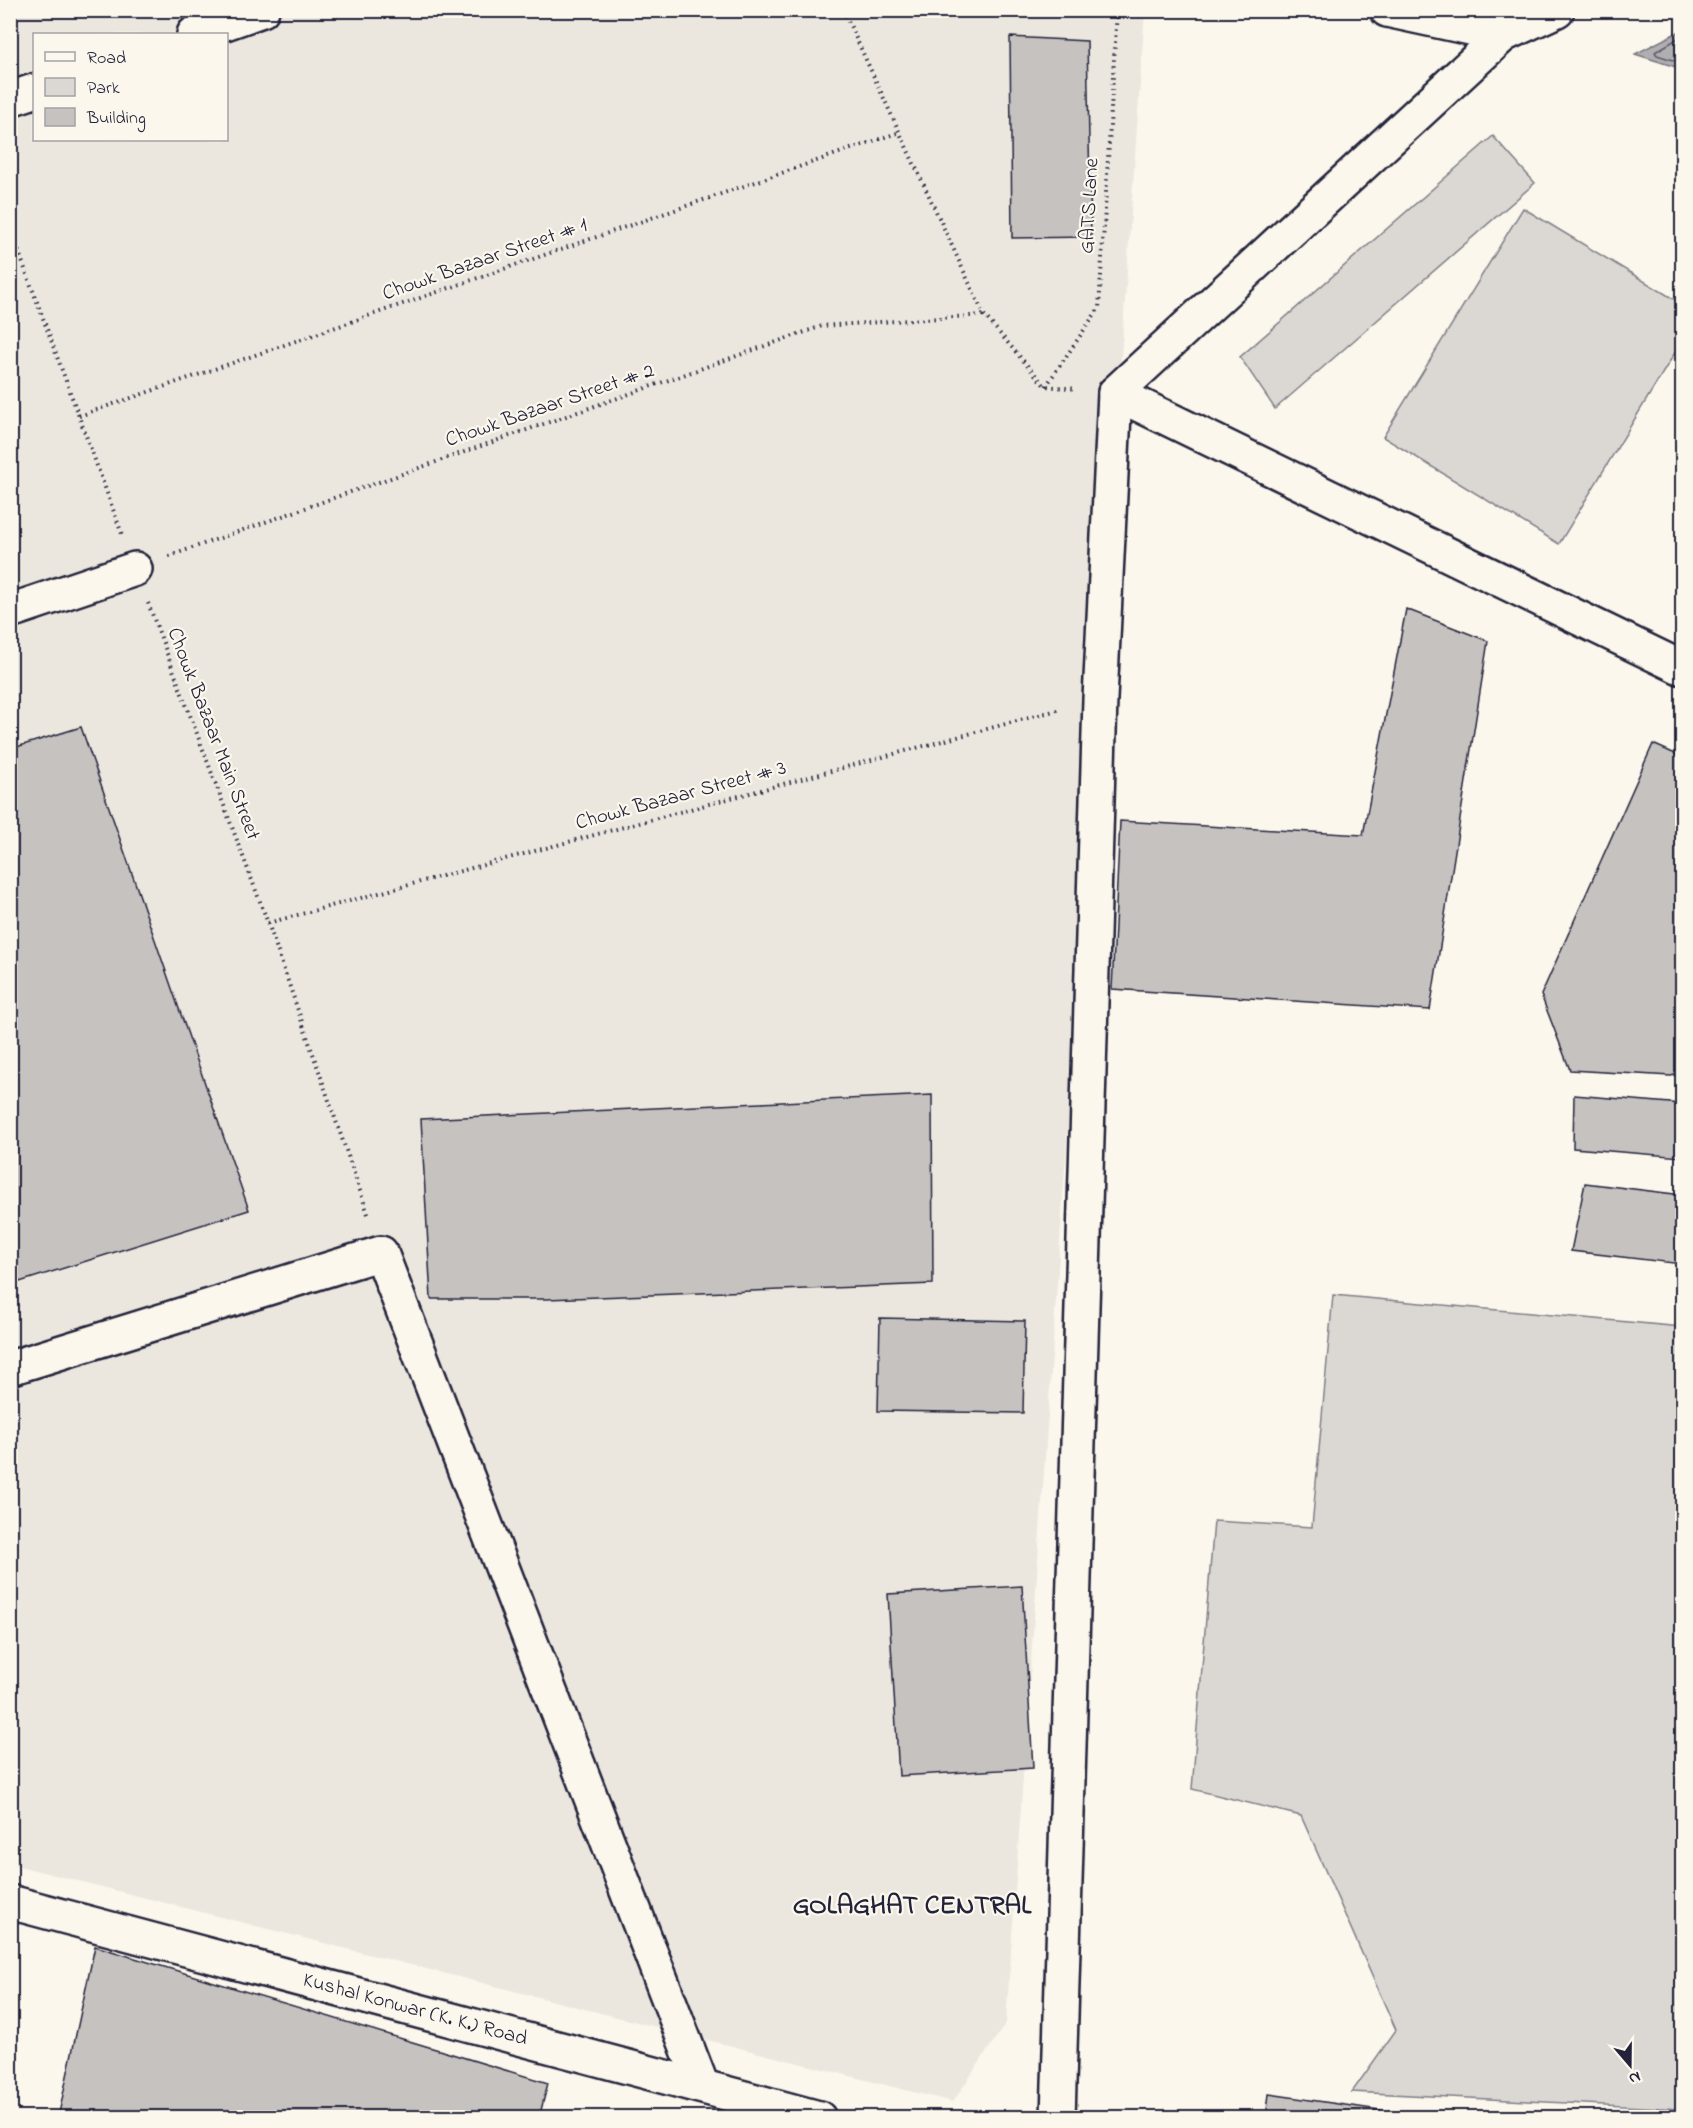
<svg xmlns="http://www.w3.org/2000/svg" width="1693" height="2128" viewBox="0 0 1693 2128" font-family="'Indie Flower',sans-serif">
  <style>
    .built { fill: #ebe7df; fill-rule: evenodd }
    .green { fill: #dbd8d3; stroke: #7e7d87; stroke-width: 1.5 }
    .water { fill: #b1aeb0; stroke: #787681; stroke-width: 1.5 }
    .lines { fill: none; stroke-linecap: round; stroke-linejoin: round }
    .shore { stroke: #5b5a6a; stroke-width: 1.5 }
    .building { fill: #c6c2c0; stroke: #22223b; stroke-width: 1.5 }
    .minor-casing { stroke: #22223b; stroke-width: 38 }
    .major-casing { stroke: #22223b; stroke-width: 38 }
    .path { stroke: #22223b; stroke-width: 4; stroke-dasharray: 1.5 4.5; stroke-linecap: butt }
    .minor { stroke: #fbf7ec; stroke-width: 33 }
    .major { stroke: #fbf7ec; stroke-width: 33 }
    .labels { text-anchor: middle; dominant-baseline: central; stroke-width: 4.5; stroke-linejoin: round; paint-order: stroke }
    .street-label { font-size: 21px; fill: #22223b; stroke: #fbf7ec }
    .district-label { font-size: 27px; font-weight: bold; fill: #22223b; stroke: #fbf7ec }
  </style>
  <rect width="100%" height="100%" fill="#fbf7ec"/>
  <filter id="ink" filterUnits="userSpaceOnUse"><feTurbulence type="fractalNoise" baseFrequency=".0167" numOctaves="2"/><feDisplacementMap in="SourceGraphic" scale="12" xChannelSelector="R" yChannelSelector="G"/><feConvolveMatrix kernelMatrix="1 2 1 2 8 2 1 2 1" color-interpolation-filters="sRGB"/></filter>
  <g filter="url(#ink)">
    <!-- built -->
    <path class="built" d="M 10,11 L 1145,11 L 1006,2023 L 953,2102 L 11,1864 ZM 34,34 L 226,34 L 226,140 L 34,140 Z"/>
    <!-- green -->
    <path class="green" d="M 1493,136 L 1535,183 L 1275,409 L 1240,357 Z
      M 1523,208 L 1682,304 L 1682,341 L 1559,544 L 1383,437 Z
      M 1333,1295 L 1682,1327 L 1682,2109 L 1352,2092 L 1396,2030 L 1301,1816 L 1192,1789 L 1214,1521 L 1312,1527 Z"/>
    <!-- water -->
    <path class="water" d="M 1682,30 L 1682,69 L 1635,54 Z"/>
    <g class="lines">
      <!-- shore -->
      <path class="shore" d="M 1682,36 L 1655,52 L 1657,55 L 1682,63"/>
    </g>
    <!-- building -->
    <path class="building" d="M 1010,37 L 1087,41 L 1091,237 L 1012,238 Z
      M 1406,609 L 1488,641 L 1430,1010 L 1112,989 L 1120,821 L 1363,835 Z
      M 81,727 L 249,1210 L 10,1285 L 10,749 Z
      M 1653,744 L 1682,757 L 1682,1073 L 1671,1076 L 1570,1070 L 1541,995 Z
      M 932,1095 L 933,1284 L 547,1299 L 431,1299 L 421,1119 Z
      M 1574,1095 L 1682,1104 L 1682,1157 L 1573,1148 Z
      M 1585,1183 L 1682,1195 L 1682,1264 L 1571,1251 Z
      M 880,1318 L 1025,1321 L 1023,1413 L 878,1411 Z
      M 1022,1586 L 1033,1768 L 899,1776 L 888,1594 Z
      M 95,1946 L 548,2083 L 539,2118 L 58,2118 Z
      M 1269,2094 L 1435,2118 L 1266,2118 Z"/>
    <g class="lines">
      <!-- minor casing -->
      <g class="minor-casing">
        <path id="minor" d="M 1387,10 L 1503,35
          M 194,34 L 262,10
          M 10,99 L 34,91
          M 1115,393 L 1682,668
          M 10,611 L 135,569
          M 10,1368 L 381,1253 L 702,2086"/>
      </g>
      <!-- major casing -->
      <g class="major-casing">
        <path id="major" d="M 10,1902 L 819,2118
          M 1058,2118 L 1100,699 L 1115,393 L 1503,35 L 1557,10"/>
      </g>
      <!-- path -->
      <path class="path" d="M 843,10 L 984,315 L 1045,386 L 1077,389
        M 10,228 L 122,534
        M 1046,386 L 1099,308 L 1117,10
        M 79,416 L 900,132
        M 169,556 L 822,326 L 984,315
        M 148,603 L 268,923 L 369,1217
        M 268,923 L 1061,709"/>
      <!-- minor -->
      <use href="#minor" class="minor"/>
      <!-- major -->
      <use href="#major" class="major"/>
    </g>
  </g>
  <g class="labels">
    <!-- street labels -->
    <g class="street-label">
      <text transform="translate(1090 206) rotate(-87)">GATS Lane</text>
      <text transform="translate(485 260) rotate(-19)">Chowk Bazaar Street # 1</text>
      <text transform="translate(550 406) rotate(-19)">Chowk Bazaar Street # 2</text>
      <text transform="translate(213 734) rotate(69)">Chowk Bazaar Main Street</text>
      <text transform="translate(681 796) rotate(-15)">Chowk Bazaar Street # 3</text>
      <text transform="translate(415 2010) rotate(15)">Kushal Konwar (K. K.) Road</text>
    </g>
    <!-- district labels -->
    <g class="district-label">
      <text x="912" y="1906">GOLAGHAT CENTRAL</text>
    </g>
  </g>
  <!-- margin -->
  <rect width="1693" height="2128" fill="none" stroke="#fbf7ec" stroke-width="36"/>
  <rect x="18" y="18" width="1657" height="2092" fill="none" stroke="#22223b" stroke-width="2" filter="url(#ink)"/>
  <!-- legend -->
  <rect x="33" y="33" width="195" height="108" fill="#fbf7ec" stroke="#a4a2a5" stroke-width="1.5"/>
  <rect x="45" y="52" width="30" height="9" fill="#fbf7ec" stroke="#a4a2a5" stroke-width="1.5"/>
  <text x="87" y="63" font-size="18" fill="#22223b">Road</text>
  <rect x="45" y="78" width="30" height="18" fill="#dbd8d3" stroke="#a4a2a5" stroke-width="1.5"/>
  <text x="87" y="93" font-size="18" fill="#22223b">Park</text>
  <rect x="45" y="108" width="30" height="18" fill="#c6c2c0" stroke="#a4a2a5" stroke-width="1.5"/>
  <text x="87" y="123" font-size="18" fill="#22223b">Building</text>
  <!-- north arrow -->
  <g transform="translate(1630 2065) rotate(160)" stroke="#fbf7ec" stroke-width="4.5" paint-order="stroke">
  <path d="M0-4.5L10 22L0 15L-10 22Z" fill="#22223b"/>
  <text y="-9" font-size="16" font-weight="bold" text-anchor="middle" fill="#22223b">N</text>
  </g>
</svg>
